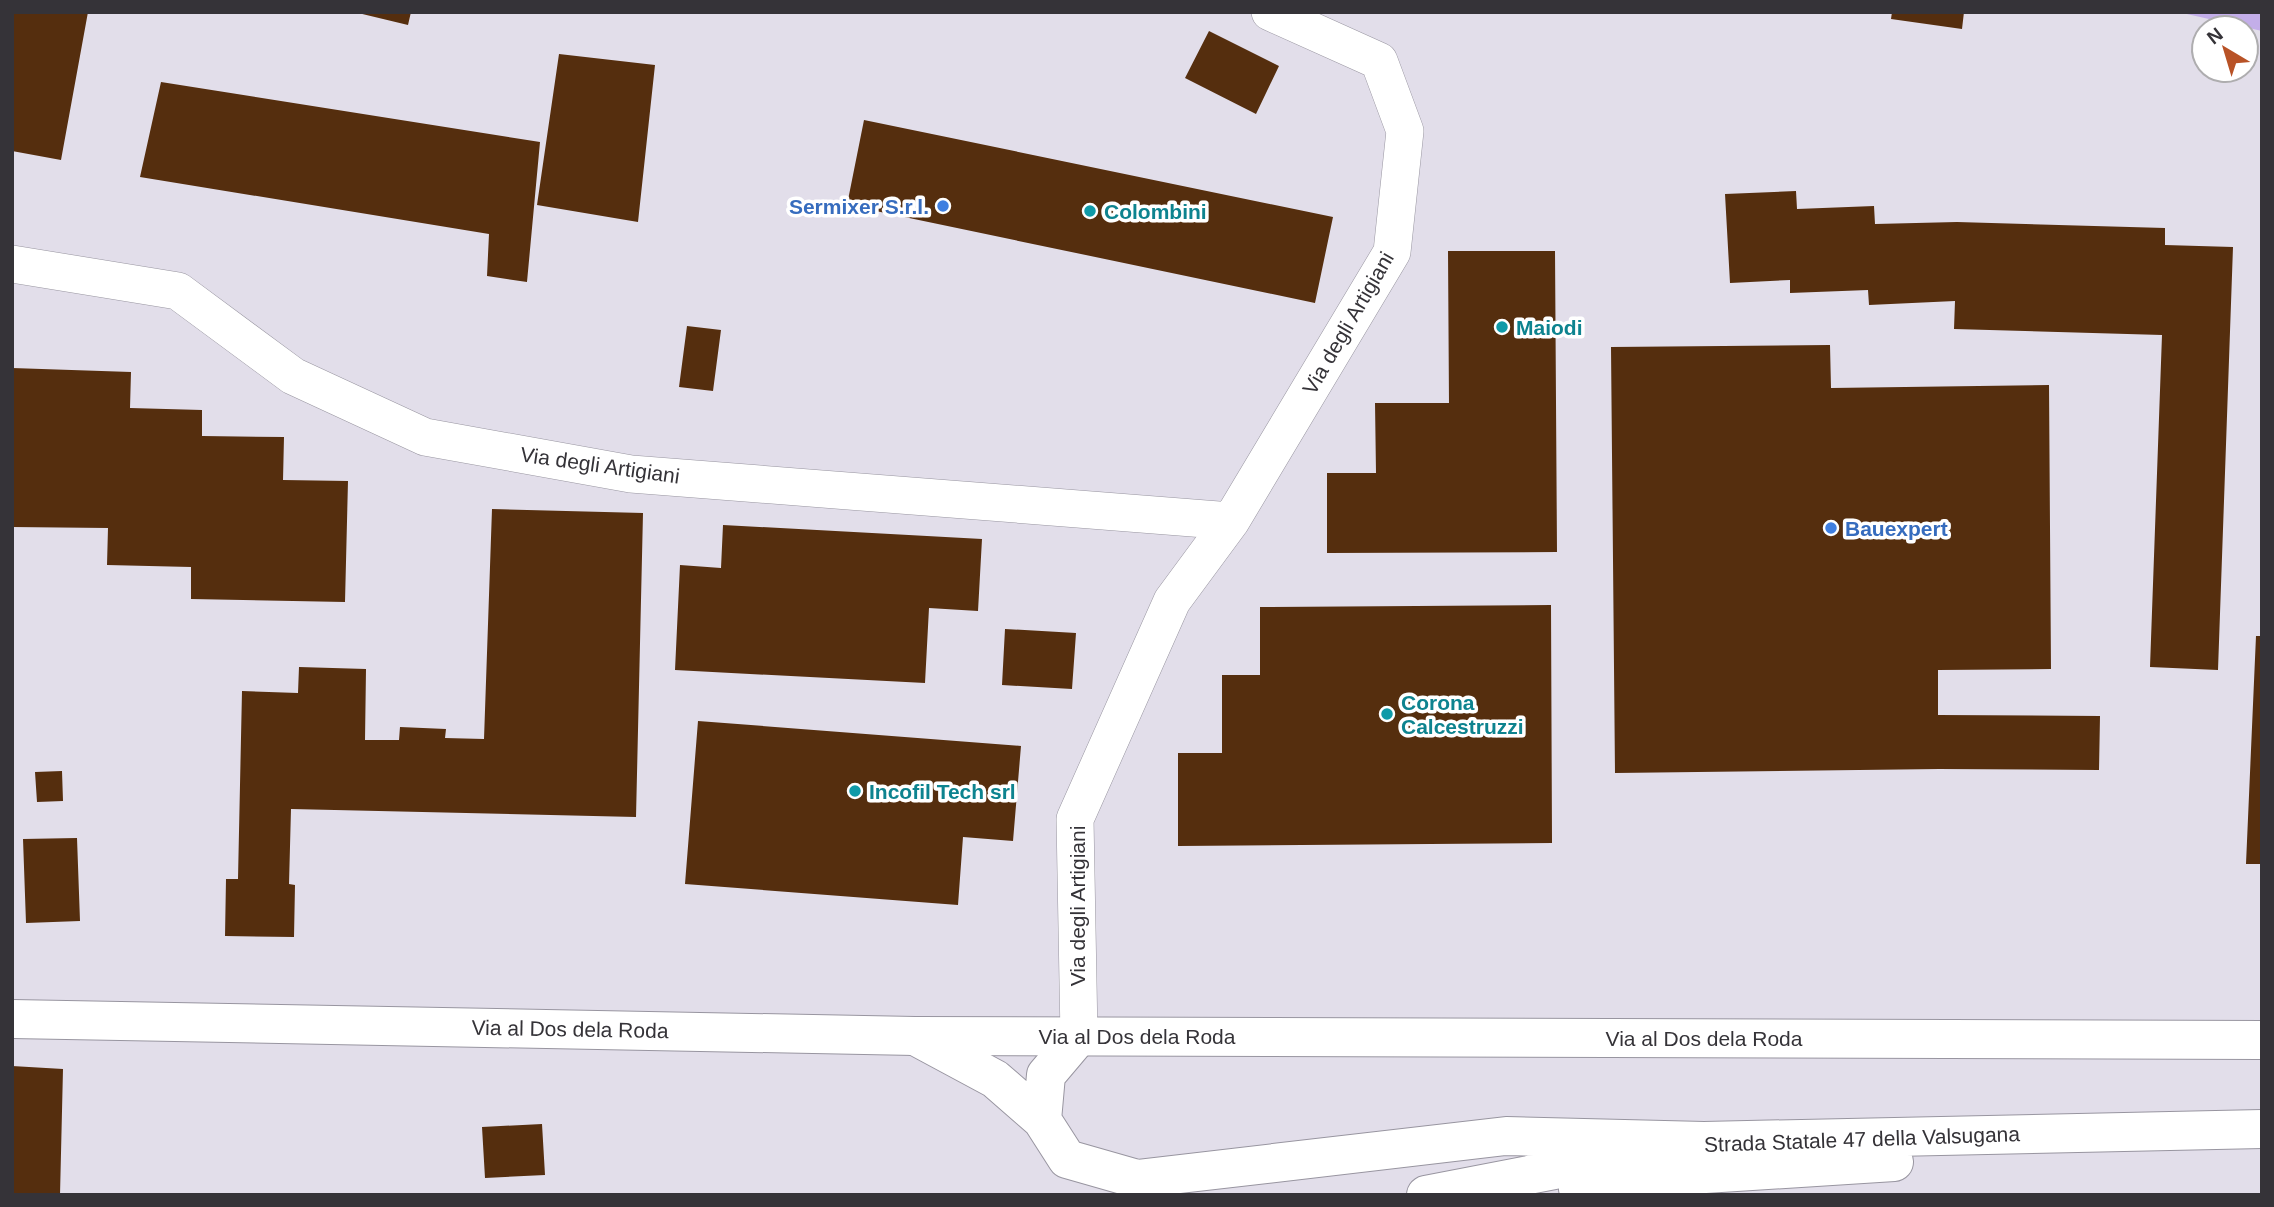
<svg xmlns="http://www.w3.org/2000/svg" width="2274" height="1207" viewBox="0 0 2274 1207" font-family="Helvetica,sans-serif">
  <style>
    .green { fill: #c3aee9 }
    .building { fill: #552e0e }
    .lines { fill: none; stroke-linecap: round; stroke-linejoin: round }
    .minor-casing { stroke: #9895a0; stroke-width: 38 }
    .major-casing { stroke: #9895a0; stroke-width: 40 }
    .highway-casing { stroke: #9895a0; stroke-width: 40 }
    .minor { stroke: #fff; stroke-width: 37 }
    .major { stroke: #fff; stroke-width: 38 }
    .highway { stroke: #fff; stroke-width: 38 }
    .shop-dot { fill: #3f7fe0; stroke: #fff; stroke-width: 2.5 }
    .culture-dot { fill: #0f9aa8; stroke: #fff; stroke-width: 2.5 }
    .labels { text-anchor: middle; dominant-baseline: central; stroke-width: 7; stroke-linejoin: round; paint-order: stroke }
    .shop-label { font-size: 21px; font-weight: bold; fill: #366cbe; stroke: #fff; text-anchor: end }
    .culture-label { font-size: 21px; font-weight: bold; fill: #0d838f; stroke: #fff; text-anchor: start }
    .street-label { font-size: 21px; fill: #353338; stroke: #fff }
  </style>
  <rect width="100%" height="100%" fill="#e2deea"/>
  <!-- green -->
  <path class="green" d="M 2178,12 L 2262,12 L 2262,31 Z"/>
  <!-- building -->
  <path class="building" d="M 12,12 L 88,12 L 61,160 L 12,151 Z
    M 354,12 L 411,12 L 408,25 Z
    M 1892,12 L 1964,12 L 1962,29 L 1891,19 Z
    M 1209,31 L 1279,66 L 1256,114 L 1185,78 Z
    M 559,54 L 655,65 L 638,222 L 537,205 Z
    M 161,82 L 540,142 L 527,282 L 487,276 L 489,234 L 140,177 Z
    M 864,120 L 1333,217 L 1315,303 L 847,205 Z
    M 1796,191 L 1797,209 L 1874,206 L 1875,224 L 1957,222 L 2165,228 L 2165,245 L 2233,247 L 2218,670 L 2150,667 L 2162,335 L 1954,329 L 1955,301 L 1869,305 L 1868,290 L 1790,293 L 1790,280 L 1730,283 L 1725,194 Z
    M 1448,251 L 1555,251 L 1557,552 L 1327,553 L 1327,473 L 1376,473 L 1375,403 L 1449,403 Z
    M 687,326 L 721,330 L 713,391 L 679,387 Z
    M 1830,345 L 1831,388 L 2049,385 L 2051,669 L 1938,670 L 1938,715 L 2100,716 L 2099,770 L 1939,769 L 1615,773 L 1611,347 Z
    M 12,368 L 131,372 L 130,408 L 202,410 L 202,436 L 284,437 L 283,480 L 348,481 L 345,602 L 191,599 L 191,567 L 107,565 L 108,528 L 12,527 Z
    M 492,509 L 643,513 L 636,817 L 291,809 L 289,884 L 295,885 L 294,937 L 225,936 L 226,879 L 238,879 L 242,691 L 298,693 L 299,667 L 366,669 L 365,740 L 399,740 L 400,727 L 446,729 L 445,738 L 484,739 Z
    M 723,525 L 982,539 L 978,611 L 929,608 L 925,683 L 675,670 L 680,565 L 721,568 Z
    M 1551,605 L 1552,843 L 1178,846 L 1178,753 L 1222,753 L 1222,675 L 1260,675 L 1260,607 Z
    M 1005,629 L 1076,633 L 1072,689 L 1002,685 Z
    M 2256,636 L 2262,636 L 2262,864 L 2246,864 Z
    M 698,721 L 1021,746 L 1013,841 L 963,837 L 958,905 L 685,884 Z
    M 62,771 L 63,801 L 37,802 L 35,772 Z
    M 77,838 L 80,921 L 26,923 L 23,839 Z
    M 12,1066 L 63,1069 L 60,1195 L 12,1195 Z
    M 542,1124 L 545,1175 L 485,1178 L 482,1127 Z"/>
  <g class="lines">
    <!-- minor casing -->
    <g class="minor-casing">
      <path id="minor" d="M 12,264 L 178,291 L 293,376 L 425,437 L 631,474 L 1231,521
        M 1079,1036 L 1075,819 L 1172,601 L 1231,521 L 1392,252 L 1405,131 L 1379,61 L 1270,12"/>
    </g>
    <!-- major casing -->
    <g class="major-casing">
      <path id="major" d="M 12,1019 L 915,1036 L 2262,1040"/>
    </g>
    <!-- highway casing -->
    <g class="highway-casing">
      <path id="highway" d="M 915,1036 L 995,1079 L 1042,1120 L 1067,1159 L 1137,1179 L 1506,1136 L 1704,1141
        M 1042,1120 L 1046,1075 L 1079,1036
        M 1578,1189 L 1705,1174 L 1894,1162
        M 1426,1195 L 1704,1141 L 2262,1129"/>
    </g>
    <!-- minor -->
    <use href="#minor" class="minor"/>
    <!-- major -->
    <use href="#major" class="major"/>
    <!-- highway -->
    <use href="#highway" class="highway"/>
  </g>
  <!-- markers -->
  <g class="shop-dot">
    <circle cx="943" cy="206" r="7"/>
    <circle cx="1831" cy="528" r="7"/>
  </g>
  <g class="culture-dot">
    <circle cx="1090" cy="211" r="7"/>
    <circle cx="1502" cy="327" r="7"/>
    <circle cx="1387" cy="714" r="7"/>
    <circle cx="855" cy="791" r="7"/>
  </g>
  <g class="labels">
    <!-- shop labels -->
    <g class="shop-label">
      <text x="929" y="206">Sermixer S.r.l.</text>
      <text x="1845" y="528" text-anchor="start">Bauexpert</text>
    </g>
    <!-- culture labels -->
    <g class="culture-label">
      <text x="1104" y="211">Colombini</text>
      <text x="1516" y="327">Maiodi</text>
      <text x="1401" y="702">Corona<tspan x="1401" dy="24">Calcestruzzi</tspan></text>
      <text x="869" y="791">Incofil Tech srl</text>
    </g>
    <!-- street labels -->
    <g class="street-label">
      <text transform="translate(1348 323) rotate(-60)">Via degli Artigiani</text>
      <text transform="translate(600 465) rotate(8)">Via degli Artigiani</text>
      <text transform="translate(1077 906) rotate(-90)">Via degli Artigiani</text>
      <text transform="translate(570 1029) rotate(1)">Via al Dos dela Roda</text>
      <text x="1137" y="1036">Via al Dos dela Roda</text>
      <text x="1704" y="1038">Via al Dos dela Roda</text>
      <text transform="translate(1862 1139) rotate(-2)">Strada Statale 47 della Valsugana</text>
    </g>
  </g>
  <!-- border -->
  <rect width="2274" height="1207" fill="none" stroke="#353338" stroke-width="28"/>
  <!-- north arrow -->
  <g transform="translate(2225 49) rotate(322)"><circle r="33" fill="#ffffff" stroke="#aeadaf" stroke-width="2"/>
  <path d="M0-5L12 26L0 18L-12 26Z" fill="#b85226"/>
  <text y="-10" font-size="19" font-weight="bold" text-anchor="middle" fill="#353338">N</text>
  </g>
</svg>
